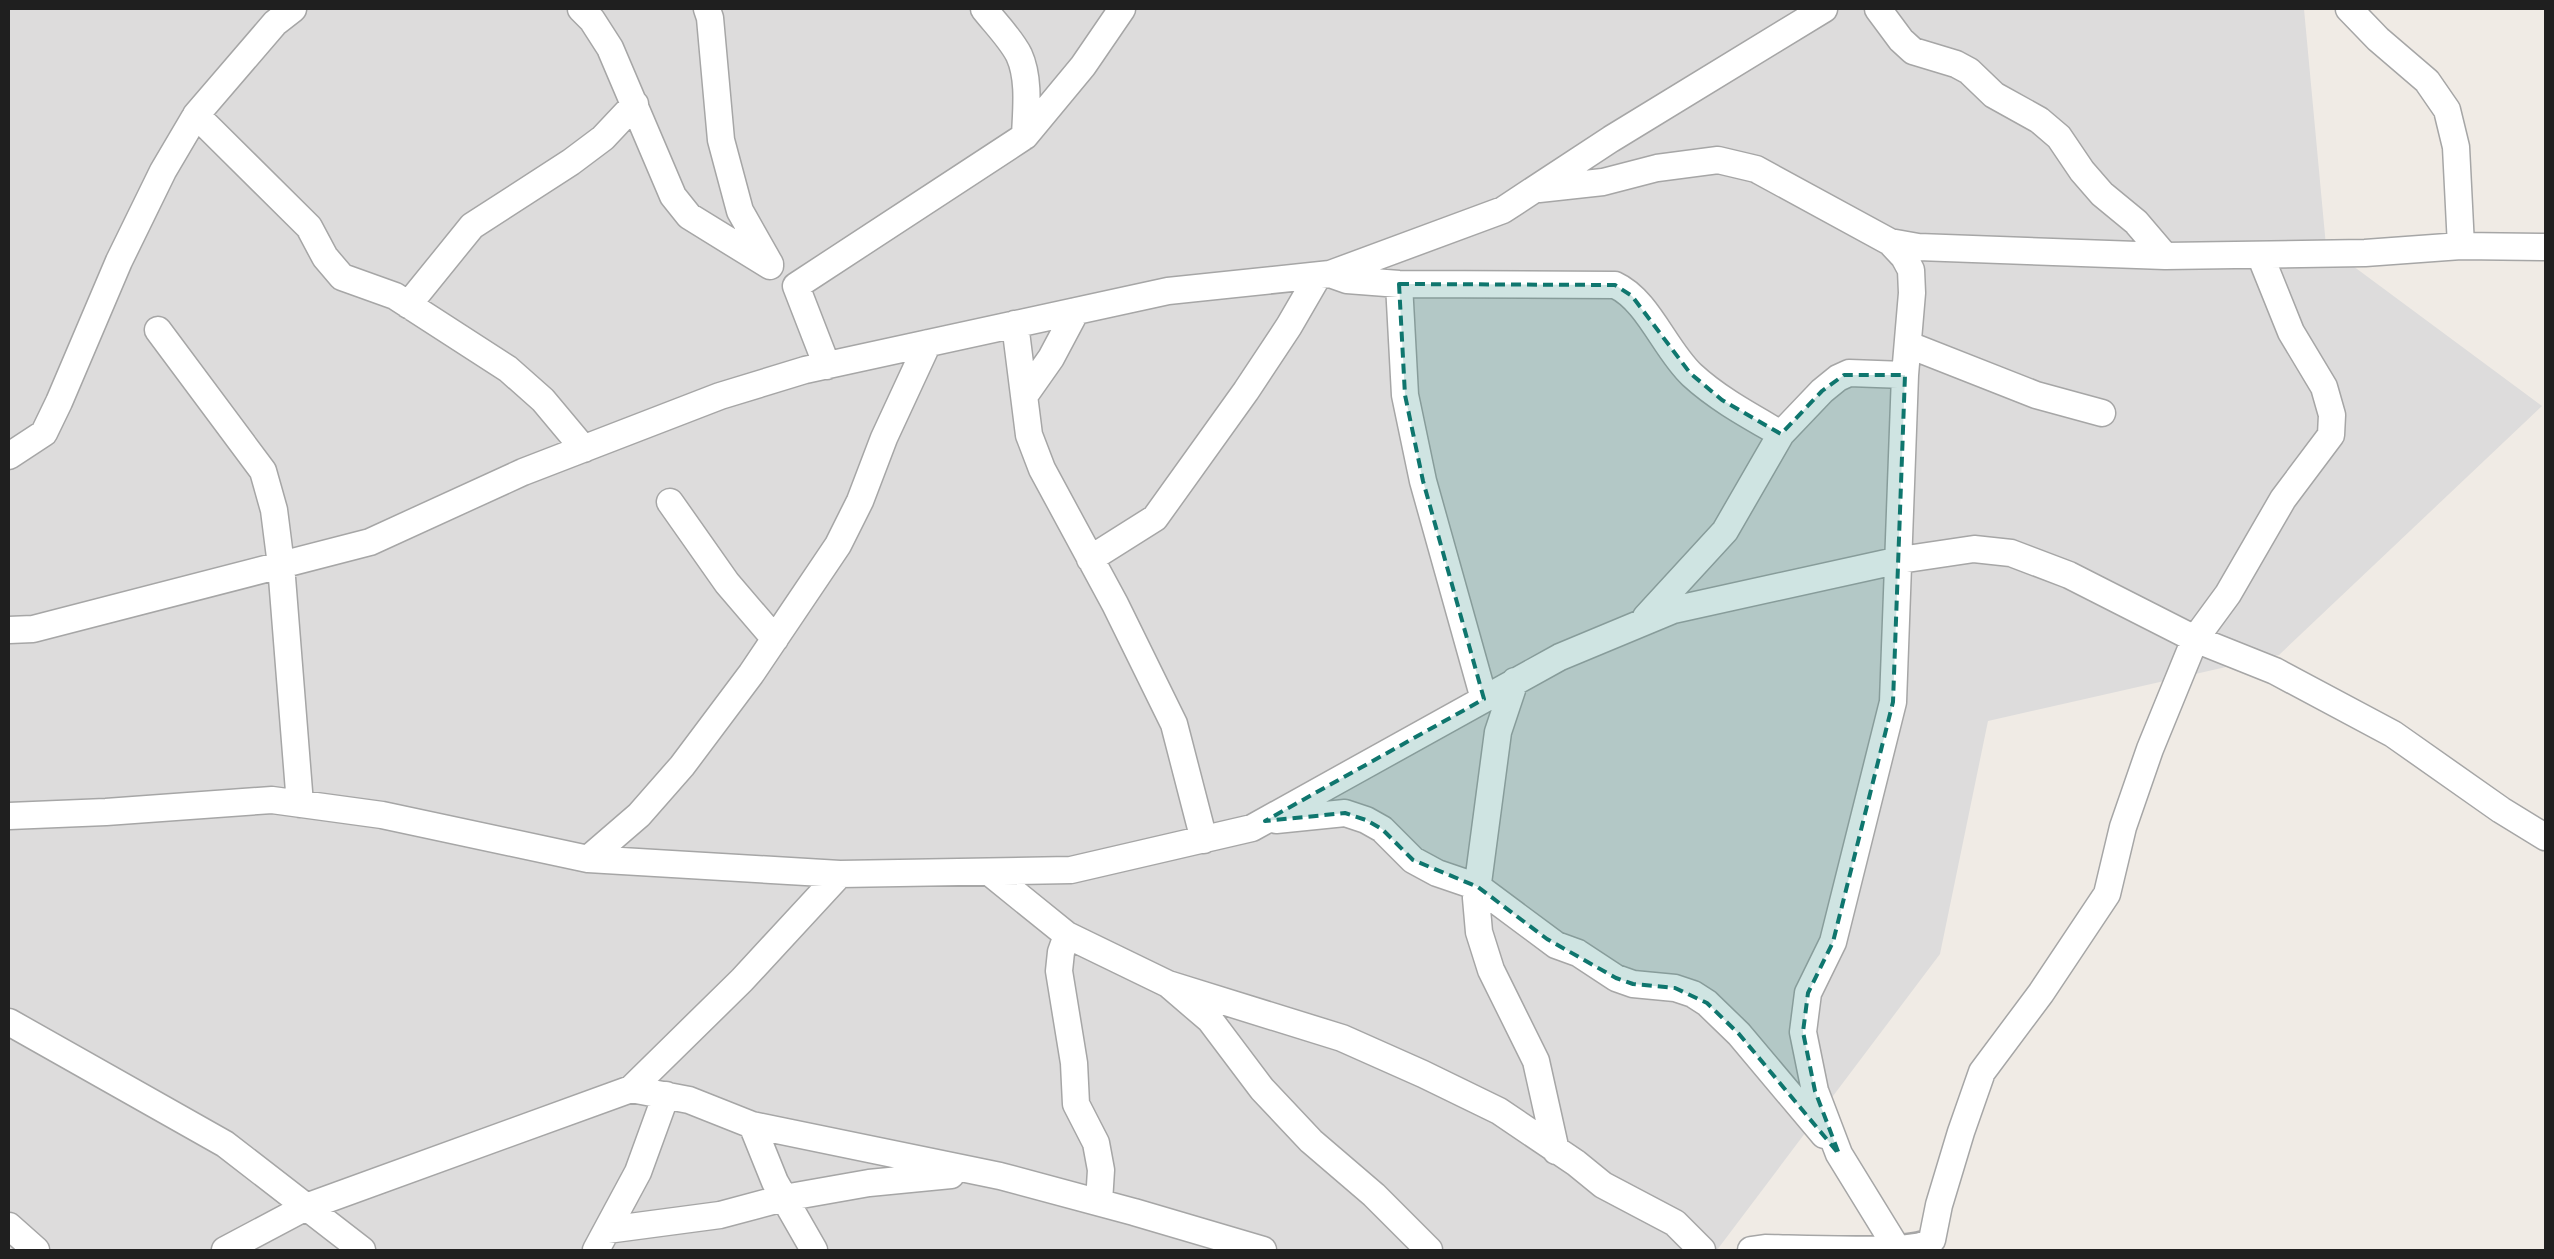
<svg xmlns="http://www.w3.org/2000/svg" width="2554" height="1259" viewBox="0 0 2554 1259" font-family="Manrope,sans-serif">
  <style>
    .residential { fill: #dddcdc }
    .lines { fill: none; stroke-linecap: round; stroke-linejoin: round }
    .minor-casing { stroke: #a6a6a6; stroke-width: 29 }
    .minor { stroke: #fff; stroke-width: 26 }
    .marked { fill: #0f766e; fill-opacity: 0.2; stroke: #0f766e; stroke-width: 4; stroke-dasharray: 10 6; stroke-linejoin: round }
  </style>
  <rect width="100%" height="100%" fill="#f0ebe5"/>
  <!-- residential -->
  <path class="residential" d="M 9,9 L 2304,9 L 2326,246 L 2542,406 L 2279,655 L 1988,721 L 1940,954 L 1717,1250 L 9,1250 Z"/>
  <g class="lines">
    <!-- minor casing -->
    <g class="minor-casing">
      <path id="minor" d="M 581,9 L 592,20 L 610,48 L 673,196 L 689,216 L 770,266
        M 707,9 L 710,18 L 721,140 L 740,211 L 770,264
        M 984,9 C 995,23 1011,39 1019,55 C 1030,79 1026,111 1025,136
        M 1878,9 L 1901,40 L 1913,51 L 1956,64 L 1969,71 L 1994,95 L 2039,120 L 2059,137 L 2082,171 L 2102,194 L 2136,222 L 2165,256
        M 2349,9 L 2378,39 L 2427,81 L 2447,110 L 2456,147 L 2461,246
        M 196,115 L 309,227 L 325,257 L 342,277 L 395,296 L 508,369 L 543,400 L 584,449
        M 1539,189 L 1603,182 L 1657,168 L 1718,160 L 1756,169 L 1890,242 L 1918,247 L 2165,256 L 2365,253 L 2461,246 L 2545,247
        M 1890,242 L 1904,257 L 1911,270 L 1912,293 L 1905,375 L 1893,702 L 1833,942 L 1808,993 L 1803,1032 L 1815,1091 L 1839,1154 L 1898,1250
        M 1330,274 L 1347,280 L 1399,284 L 1615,285 C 1648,300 1665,350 1692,375 C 1718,399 1750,416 1781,434
        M 1399,284 L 1405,395 L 1423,481 L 1484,699
        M 408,305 L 472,226 L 571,162 L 603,138 L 635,104
        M 1015,324 L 1029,435 L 1042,469 L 1115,604 L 1174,724 L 1204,840
        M 158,330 L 263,471 L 274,510 L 281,565 L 300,804
        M 1909,345 L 2036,395 L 2102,413
        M 827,366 L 796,286 L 1025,136 L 1083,66 L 1122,9
        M 1025,395 L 1051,358 L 1076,311
        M 9,456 L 44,433 L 59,402 L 119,261 L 163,171 L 196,115 L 275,23 L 293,9
        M 670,502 L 727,583 L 775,639
        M 1090,559 L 1155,518 L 1246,391 L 1289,326 L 1318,276
        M 1646,617 L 1725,531 L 1781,434 L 1822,391 L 1838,378 L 1849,373 L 1905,375
        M 9,630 L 33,629 L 370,542 L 523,472 L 720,396 L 805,370 L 1168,291 L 1330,274 L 1503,210 L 1611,139 L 1824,9
        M 1515,681 L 1498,732 L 1476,898 L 1479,932 L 1491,970 L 1536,1061 L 1556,1151
        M 9,816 L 106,812 L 272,800 L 382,815 L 588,859 L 840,874 L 1071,870 L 1252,828 L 1560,657 L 1673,610 L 1900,560 L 1974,549 L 2011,553 L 2069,575 L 2195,639 L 2275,671 L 2393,734 L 2501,810 L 2545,837
        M 1276,820 L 1345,813 L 1366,820 L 1382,829 L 1413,860 L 1437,873 L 1478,887 L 1556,945 L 1578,953 L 1616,978 L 1633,984 L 1675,988 L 1693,994 L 1707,1003 L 1739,1034 L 1824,1135
        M 588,859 L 639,815 L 682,766 L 751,674 L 838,545 L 860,501 L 884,438 L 928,343
        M 989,872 L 1067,935 L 1168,984 L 1210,1020 L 1262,1089 L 1311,1141 L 1374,1195 L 1429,1250
        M 1067,935 L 1061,952 L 1059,971 L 1074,1063 L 1076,1104 L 1096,1143 L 1101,1170 L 1099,1202
        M 1168,984 L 1342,1038 L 1423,1074 L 1499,1111 L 1576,1163 L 1603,1185 L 1675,1223 L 1702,1250
        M 9,1022 L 225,1144 L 362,1250
        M 631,1089 L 689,1100 L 752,1125 L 1000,1176 L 1134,1212 L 1263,1250
        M 752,1125 L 775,1182 L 814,1250
        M 9,1226 L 36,1250
        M 607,1230 L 720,1215 L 784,1198 L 869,1183 L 951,1175
        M 225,1250 L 306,1207 L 631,1089 L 742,980 L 840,874
        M 596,1250 L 638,1172 L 666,1095
        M 1751,1250 L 1765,1248 C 1792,1248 1918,1255 1932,1240 L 1939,1205 L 1961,1132 L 1982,1072 L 2041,993 L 2107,894 L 2123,827 L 2150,749 L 2195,639 L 2228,594 L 2283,499 L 2331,435 L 2332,415 L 2324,387 L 2291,332 L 2260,255"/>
    </g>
    <!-- minor -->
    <use href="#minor" class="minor"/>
  </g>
  <!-- marked area -->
  <path class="marked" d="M 1399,284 L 1615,285 L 1632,296 L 1690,373 L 1722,400 L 1781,434 L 1822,391 L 1844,375 L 1905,375 L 1893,702 L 1833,942 L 1808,993 L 1803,1032 L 1815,1091 L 1839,1154 L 1739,1034 L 1707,1003 L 1675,988 L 1633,984 L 1616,978 L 1547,939 L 1478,887 L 1413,860 L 1382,829 L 1366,820 L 1345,813 L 1265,821 L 1484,699 L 1423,481 L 1405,395 Z"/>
  <!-- border -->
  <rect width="2554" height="1259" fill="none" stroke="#1f1f1f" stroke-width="20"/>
</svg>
